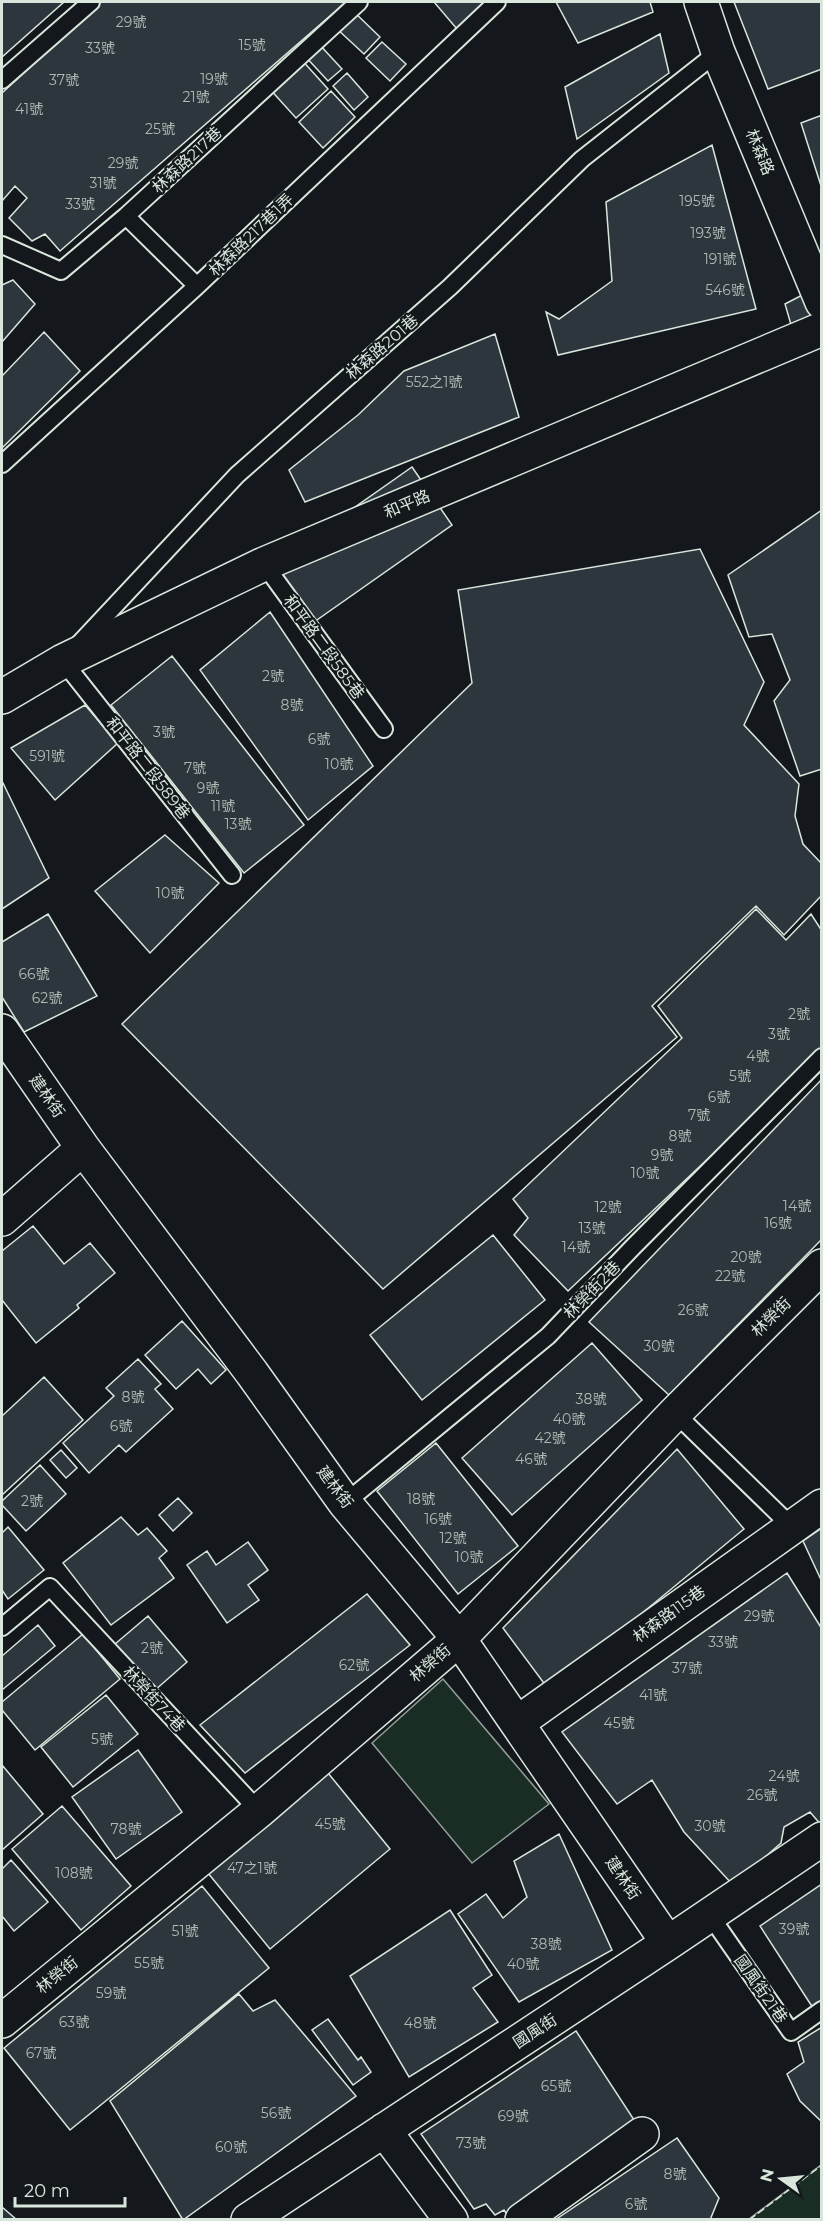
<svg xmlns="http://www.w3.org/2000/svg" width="823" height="2221" viewBox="0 0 823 2221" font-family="Montserrat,'Noto Sans TC',sans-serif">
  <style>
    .green { fill: #1a2d24; stroke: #939e99; stroke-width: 1.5 }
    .building { fill: #2c363c; stroke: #d8e6dc; stroke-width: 1.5 }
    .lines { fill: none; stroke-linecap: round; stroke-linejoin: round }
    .service-casing { stroke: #d8e6dc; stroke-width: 20 }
    .minor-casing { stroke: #d8e6dc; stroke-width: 36 }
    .tertiary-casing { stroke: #d8e6dc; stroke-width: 36 }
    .service { stroke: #14181c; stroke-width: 16 }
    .minor { stroke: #14181c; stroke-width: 33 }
    .tertiary { stroke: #14181c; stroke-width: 33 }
    .fence { stroke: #d8e6dc; stroke-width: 1.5; stroke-dasharray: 8 3; stroke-linecap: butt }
    .labels { text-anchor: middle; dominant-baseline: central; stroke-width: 4.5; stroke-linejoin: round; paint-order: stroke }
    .number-label { font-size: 14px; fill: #adbab4 }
    .street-label { font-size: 16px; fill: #d8e6dc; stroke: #14181c }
  </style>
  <rect width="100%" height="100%" fill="#14181c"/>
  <!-- green -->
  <path class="green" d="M 443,1679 L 549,1804 L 472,1863 L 372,1743 Z
    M 821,2165 L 821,2219 L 749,2219 Z"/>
  <!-- building -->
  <path class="building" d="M 2,2 L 64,2 L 2,57 Z
    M 101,2 L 346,2 L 60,251 L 45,234 L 32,241 L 9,218 L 27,198 L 15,186 L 2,201 L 2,93 Z
    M 434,2 L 487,2 L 457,29 Z
    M 556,2 L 650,2 L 653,12 L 578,43 Z
    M 734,2 L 822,2 L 822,69 L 768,89 Z
    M 352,10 L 380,37 L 364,54 L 336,28 Z
    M 660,34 L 669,73 L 577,139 L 565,87 Z
    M 382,42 L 406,64 L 390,81 L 366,58 Z
    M 318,43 L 342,69 L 328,81 L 304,55 Z
    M 300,58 L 328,89 L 296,118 L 268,87 Z
    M 347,73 L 368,97 L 354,110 L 333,86 Z
    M 331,91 L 355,117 L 323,148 L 299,122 Z
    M 822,115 L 822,189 L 801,123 Z
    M 712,145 L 756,309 L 558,355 L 546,312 L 559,319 L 612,281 L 606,202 Z
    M 13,280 L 35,304 L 2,342 L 2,285 Z
    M 808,292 L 822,321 L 794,335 L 785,304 Z
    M 44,332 L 80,371 L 2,448 L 2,376 Z
    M 495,334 L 519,417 L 305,502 L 289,470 L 358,415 L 404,371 Z
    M 412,467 L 452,525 L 314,622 L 274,564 Z
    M 822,510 L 822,769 L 800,776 L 774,701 L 790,680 L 772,634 L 749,637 L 728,575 Z
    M 700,549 L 764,682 L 744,725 L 799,784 L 795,816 L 803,844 L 822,864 L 822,895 L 784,935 L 756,906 L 652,1006 L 677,1037 L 383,1289 L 122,1024 L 472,683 L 458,590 Z
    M 270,612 L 373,766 L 308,820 L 200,670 Z
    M 172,656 L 304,825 L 244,873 L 111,705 Z
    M 85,705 L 118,743 L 55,800 L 11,748 Z
    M 2,781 L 49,878 L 2,909 Z
    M 165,835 L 219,883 L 150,953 L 95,891 Z
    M 756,909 L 786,940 L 811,914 L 822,931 L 822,1051 L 568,1291 L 514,1235 L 528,1218 L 513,1199 L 682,1038 L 658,1006 Z
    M 48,914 L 97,996 L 24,1032 L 2,997 L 2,942 Z
    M 822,1079 L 822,1239 L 669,1395 L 589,1322 Z
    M 33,1226 L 64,1264 L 90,1243 L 115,1273 L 77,1305 L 79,1308 L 36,1343 L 2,1300 L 2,1251 Z
    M 493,1235 L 545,1300 L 422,1400 L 370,1335 Z
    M 182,1321 L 226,1370 L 211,1384 L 198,1369 L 176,1389 L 145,1355 Z
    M 592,1343 L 642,1400 L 512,1515 L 462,1458 Z
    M 138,1359 L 161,1384 L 155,1389 L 173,1409 L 126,1452 L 119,1445 L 89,1473 L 63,1443 L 114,1396 L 106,1388 Z
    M 44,1377 L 83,1420 L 2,1495 L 2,1416 Z
    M 436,1443 L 518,1546 L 458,1594 L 377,1491 Z
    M 677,1449 L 744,1529 L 549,1690 L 503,1628 Z
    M 61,1450 L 77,1468 L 66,1478 L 50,1460 Z
    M 40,1465 L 66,1494 L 26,1531 L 2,1505 L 2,1501 Z
    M 178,1498 L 192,1513 L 173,1531 L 159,1515 Z
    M 121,1517 L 138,1535 L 147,1528 L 167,1551 L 159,1558 L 174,1578 L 111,1625 L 63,1563 Z
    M 8,1527 L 44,1570 L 8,1599 L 2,1590 L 2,1533 Z
    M 822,1528 L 822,1582 L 803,1541 Z
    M 248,1542 L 268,1570 L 248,1585 L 259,1600 L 227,1623 L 187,1565 L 207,1551 L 216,1565 Z
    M 787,1573 L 822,1629 L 822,1826 L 810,1812 L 784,1827 L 781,1843 L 733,1885 L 684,1832 L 652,1780 L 617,1804 L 562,1732 Z
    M 367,1594 L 410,1645 L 245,1773 L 200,1725 Z
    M 148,1616 L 187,1662 L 154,1691 L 115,1644 Z
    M 38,1625 L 55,1646 L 2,1690 L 2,1656 Z
    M 83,1634 L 120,1679 L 35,1750 L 2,1710 L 2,1702 Z
    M 106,1695 L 138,1734 L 73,1787 L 41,1747 Z
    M 138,1750 L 182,1812 L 116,1859 L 72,1797 Z
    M 2,1765 L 43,1814 L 2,1850 Z
    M 328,1773 L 390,1849 L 270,1949 L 208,1873 Z
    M 62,1806 L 131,1886 L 81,1930 L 12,1849 Z
    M 559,1834 L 612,1950 L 519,2002 L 458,1914 L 486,1894 L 503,1918 L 527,1897 L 514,1861 Z
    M 11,1860 L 48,1902 L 14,1931 L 2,1916 L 2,1869 Z
    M 822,1884 L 822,1999 L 813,2008 L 760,1926 Z
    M 202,1886 L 269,1968 L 70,2130 L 4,2048 Z
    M 450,1910 L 492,1975 L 473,1988 L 498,2022 L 409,2077 L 350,1976 Z
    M 239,1994 L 253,2011 L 275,2000 L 356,2096 L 183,2220 L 110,2101 Z
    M 328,2019 L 358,2060 L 361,2057 L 371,2072 L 353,2085 L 312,2030 Z
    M 822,2027 L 822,2122 L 800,2101 L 787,2074 L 804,2062 L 798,2042 Z
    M 576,2031 L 640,2129 L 510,2219 L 504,2210 L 495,2215 L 486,2204 L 474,2209 L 421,2134 Z
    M 677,2138 L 719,2198 L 710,2220 L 555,2220 Z
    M 2,2207 L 17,2220 L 2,2220 Z"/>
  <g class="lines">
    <!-- service casing -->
    <g class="service-casing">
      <path id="service" d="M 2,80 L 91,2
        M 126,216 L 197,286
        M 2,245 L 61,271 L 126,216 L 359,2
        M 2,464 L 197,286 L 497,2
        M 264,564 L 384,729
        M 232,875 L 63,661 L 237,475 L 450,287 L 582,159 L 718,52
        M 675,1413 L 791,1526
        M 345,1503 L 548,1336 L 633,1247 L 822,1057
        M 2,1627 L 50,1587 L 259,1811
        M 709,1914 L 791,2032 L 822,2010"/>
    </g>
    <!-- minor casing -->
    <g class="minor-casing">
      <path id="minor" d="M 2,697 L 63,661 L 264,564 L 822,329
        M 2,1031 L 83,1148 L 252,1373 L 345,1503 L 459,1639 L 668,1943
        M 2,1219 L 83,1148
        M 517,1723 L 822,1506
        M 2,2021 L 259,1811 L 459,1639 L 675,1413 L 822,1266
        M 384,2130 L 451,2220
        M 248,2220 L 668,1943 L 822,1839
        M 522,2220 L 642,2134"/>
    </g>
    <!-- tertiary casing -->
    <g class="tertiary-casing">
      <path id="tertiary" d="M 701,2 L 718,52 L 822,302"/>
    </g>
    <!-- service -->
    <use href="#service" class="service"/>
    <!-- minor -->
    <use href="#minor" class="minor"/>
    <!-- tertiary -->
    <use href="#tertiary" class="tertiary"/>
    <!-- fence -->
    <path class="fence" d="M 749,2220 L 822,2165"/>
  </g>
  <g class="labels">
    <!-- number labels -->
    <g class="number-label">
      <text x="131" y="22">29號</text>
      <text x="252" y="45">15號</text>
      <text x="100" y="48">33號</text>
      <text x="214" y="79">19號</text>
      <text x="64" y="80">37號</text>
      <text x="196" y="97">21號</text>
      <text x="29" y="109">41號</text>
      <text x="160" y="129">25號</text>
      <text x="123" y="163">29號</text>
      <text x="103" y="183">31號</text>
      <text x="697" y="201">195號</text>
      <text x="80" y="204">33號</text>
      <text x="708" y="233">193號</text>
      <text x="720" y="259">191號</text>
      <text x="725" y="290">546號</text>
      <text x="434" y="382">552之1號</text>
      <text x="273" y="676">2號</text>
      <text x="292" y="705">8號</text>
      <text x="164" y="732">3號</text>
      <text x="319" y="739">6號</text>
      <text x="47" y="756">591號</text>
      <text x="339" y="764">10號</text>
      <text x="195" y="768">7號</text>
      <text x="208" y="788">9號</text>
      <text x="223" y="806">11號</text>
      <text x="238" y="824">13號</text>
      <text x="170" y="893">10號</text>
      <text x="34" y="974">66號</text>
      <text x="47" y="998">62號</text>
      <text x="799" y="1014">2號</text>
      <text x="779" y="1034">3號</text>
      <text x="758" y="1056">4號</text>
      <text x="740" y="1076">5號</text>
      <text x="719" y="1097">6號</text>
      <text x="699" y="1115">7號</text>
      <text x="680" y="1136">8號</text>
      <text x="662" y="1155">9號</text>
      <text x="645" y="1173">10號</text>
      <text x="797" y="1206">14號</text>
      <text x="608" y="1207">12號</text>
      <text x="778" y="1223">16號</text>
      <text x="592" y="1228">13號</text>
      <text x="576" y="1247">14號</text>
      <text x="746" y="1257">20號</text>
      <text x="730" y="1276">22號</text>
      <text x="693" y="1310">26號</text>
      <text x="659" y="1346">30號</text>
      <text x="133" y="1397">8號</text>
      <text x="591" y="1399">38號</text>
      <text x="569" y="1419">40號</text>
      <text x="121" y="1426">6號</text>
      <text x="550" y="1438">42號</text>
      <text x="531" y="1459">46號</text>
      <text x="421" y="1499">18號</text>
      <text x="32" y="1501">2號</text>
      <text x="438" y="1519">16號</text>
      <text x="453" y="1538">12號</text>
      <text x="469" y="1557">10號</text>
      <text x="759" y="1616">29號</text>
      <text x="723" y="1642">33號</text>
      <text x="152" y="1648">2號</text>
      <text x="354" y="1665">62號</text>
      <text x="687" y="1668">37號</text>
      <text x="653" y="1695">41號</text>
      <text x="619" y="1723">45號</text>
      <text x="102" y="1739">5號</text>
      <text x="784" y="1776">24號</text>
      <text x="762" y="1795">26號</text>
      <text x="330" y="1824">45號</text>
      <text x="710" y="1826">30號</text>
      <text x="126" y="1829">78號</text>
      <text x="252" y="1868">47之1號</text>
      <text x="74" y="1873">108號</text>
      <text x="794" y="1929">39號</text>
      <text x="185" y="1931">51號</text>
      <text x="546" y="1944">38號</text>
      <text x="149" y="1963">55號</text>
      <text x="523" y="1964">40號</text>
      <text x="111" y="1993">59號</text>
      <text x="74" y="2022">63號</text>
      <text x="420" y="2023">48號</text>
      <text x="41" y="2053">67號</text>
      <text x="556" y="2086">65號</text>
      <text x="276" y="2113">56號</text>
      <text x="513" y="2116">69號</text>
      <text x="471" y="2143">73號</text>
      <text x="231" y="2147">60號</text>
      <text x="675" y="2174">8號</text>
      <text x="636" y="2204">6號</text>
    </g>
    <!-- street labels -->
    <g class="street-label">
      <text transform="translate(760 152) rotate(67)">林森路</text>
      <text transform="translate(187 160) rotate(-43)">林森路217巷</text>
      <text transform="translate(251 235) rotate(-44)">林森路217巷1弄</text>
      <text transform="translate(382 347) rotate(-41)">林森路201巷</text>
      <text transform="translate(407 504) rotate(-23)">和平路</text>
      <text transform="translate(324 647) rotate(54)">和平路二段585巷</text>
      <text transform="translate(148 768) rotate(52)">和平路二段589巷</text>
      <text transform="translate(47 1096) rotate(55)">建林街</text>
      <text transform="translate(592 1290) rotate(-46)">林榮街2巷</text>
      <text transform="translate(771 1317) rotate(-45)">林榮街</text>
      <text transform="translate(335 1487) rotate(53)">建林街</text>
      <text transform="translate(669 1614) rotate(-36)">林森路115巷</text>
      <text transform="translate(430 1663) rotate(-41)">林榮街</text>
      <text transform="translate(154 1699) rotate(47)">林榮街74巷</text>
      <text transform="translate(623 1878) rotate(56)">建林街</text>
      <text transform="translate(57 1975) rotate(-39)">林榮街</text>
      <text transform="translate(761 1989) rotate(55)">國風街21巷</text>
      <text transform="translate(535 2031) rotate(-33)">國風街</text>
    </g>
  </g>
  <!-- border -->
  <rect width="823" height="2221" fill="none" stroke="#d8e6dc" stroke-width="6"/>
  <!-- north arrow -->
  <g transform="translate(781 2179) rotate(285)" stroke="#14181c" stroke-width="4.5" paint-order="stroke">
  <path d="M0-4.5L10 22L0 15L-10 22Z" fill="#d8e6dc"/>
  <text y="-9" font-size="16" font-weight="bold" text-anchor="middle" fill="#d8e6dc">N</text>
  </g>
  <!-- scale -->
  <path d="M15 2197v9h110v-9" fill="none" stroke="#d8e6dc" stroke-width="3"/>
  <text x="24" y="2197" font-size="18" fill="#d8e6dc" stroke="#14181c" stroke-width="4.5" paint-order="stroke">20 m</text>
</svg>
